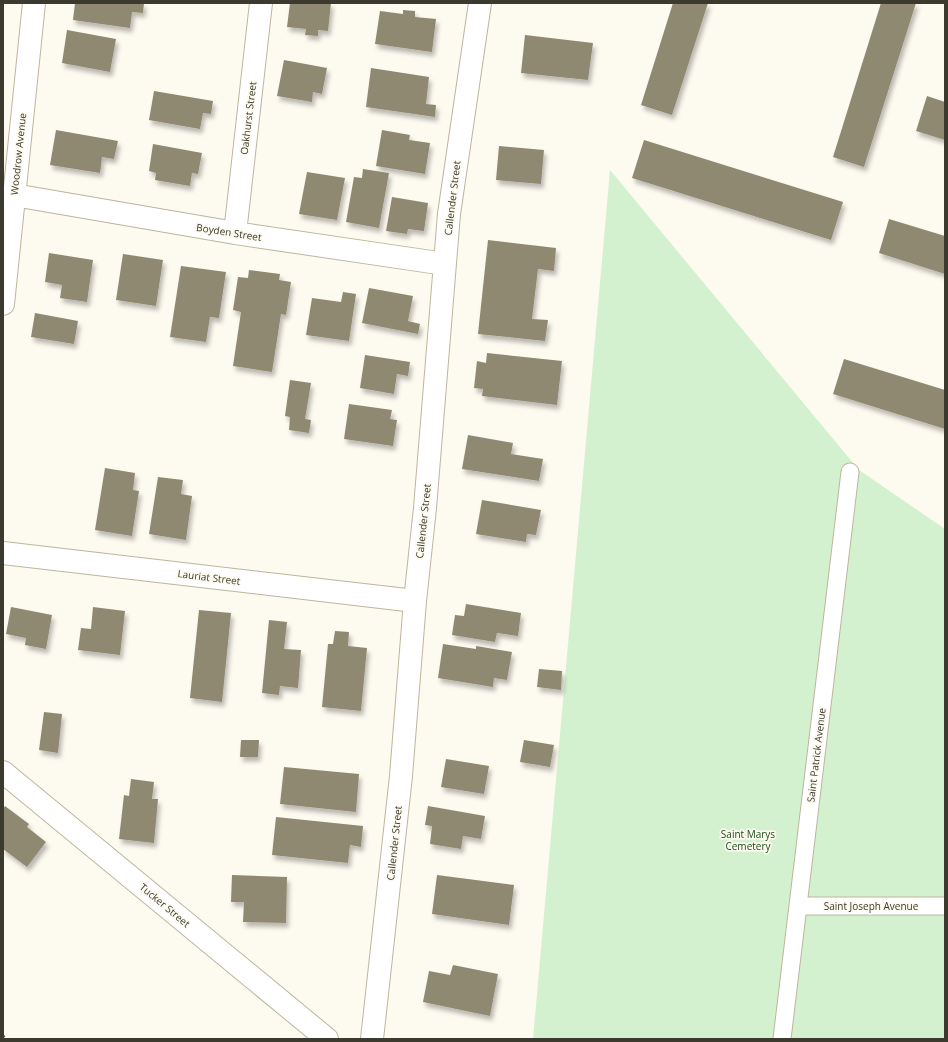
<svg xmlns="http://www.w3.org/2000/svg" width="948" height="1042" viewBox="0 0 948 1042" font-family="'Open Sans',sans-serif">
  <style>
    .green { fill: #d4f1cf }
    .building { fill: #908971; filter: url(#shadow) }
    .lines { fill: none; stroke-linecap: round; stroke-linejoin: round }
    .service-casing { stroke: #bdb59c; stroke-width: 19 }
    .minor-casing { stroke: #bdb59c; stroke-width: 24 }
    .tertiary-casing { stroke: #bdb59c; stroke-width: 24 }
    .service { stroke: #fff; stroke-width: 17 }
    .minor { stroke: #fff; stroke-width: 22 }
    .tertiary { stroke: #fff; stroke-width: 22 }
    .rail { stroke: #575449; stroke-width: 3; stroke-dasharray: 2 4; stroke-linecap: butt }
    .labels { text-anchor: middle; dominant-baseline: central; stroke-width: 3.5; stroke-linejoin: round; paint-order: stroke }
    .street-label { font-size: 10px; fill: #3c392e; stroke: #fdfaf0 }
    .park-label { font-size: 10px; fill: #1c4a16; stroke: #fdfaf0 }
  </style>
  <defs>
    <filter id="shadow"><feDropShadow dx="2.5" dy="4.5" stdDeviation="2" flood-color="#0004"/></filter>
  </defs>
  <rect width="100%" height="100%" fill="#fdfaf0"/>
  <!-- green -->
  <path class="green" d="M 610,170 L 859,470 L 945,529 L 945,1039 L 533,1039 Z"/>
  <!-- building -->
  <path class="building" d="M 75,3 L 144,3 L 143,13 L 132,12 L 130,28 L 73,20 Z
    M 290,3 L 331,3 L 328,31 L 318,30 L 318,36 L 305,35 L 306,29 L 287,27 Z
    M 673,3 L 708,3 L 672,115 L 641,105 Z
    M 881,3 L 916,3 L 864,167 L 833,157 Z
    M 403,10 L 415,11 L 415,17 L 436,19 L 432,52 L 375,44 L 380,11 L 403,14 Z
    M 67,30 L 116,39 L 110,72 L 62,63 Z
    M 525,35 L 593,43 L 588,80 L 521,73 Z
    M 284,60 L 327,68 L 322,94 L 313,92 L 312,102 L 277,96 Z
    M 371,68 L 429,77 L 426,104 L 436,105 L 435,117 L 366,107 Z
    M 154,91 L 213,101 L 211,114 L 203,113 L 200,129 L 149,120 Z
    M 927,96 L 945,102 L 945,140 L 916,131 Z
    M 56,130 L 118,141 L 114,159 L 102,157 L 100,173 L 50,165 Z
    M 382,130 L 410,135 L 409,140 L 430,143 L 425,174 L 376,166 Z
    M 644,140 L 843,202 L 831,240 L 632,178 Z
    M 153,144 L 202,153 L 198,174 L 192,173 L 190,186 L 155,180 L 156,173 L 149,171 Z
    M 499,146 L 544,150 L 541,184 L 496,180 Z
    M 363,169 L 389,173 L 379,228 L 346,222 L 354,177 L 362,178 Z
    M 307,172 L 345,178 L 337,220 L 299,214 Z
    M 392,197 L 428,203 L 424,231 L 408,229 L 407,234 L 386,231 Z
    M 889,219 L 945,236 L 945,274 L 879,253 Z
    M 488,240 L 556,248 L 554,271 L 538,269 L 532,319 L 548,320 L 545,341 L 478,334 Z
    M 49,253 L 93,260 L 87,302 L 60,298 L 62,285 L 45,282 Z
    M 123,254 L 163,260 L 156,306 L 116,300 Z
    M 181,266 L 226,272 L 219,318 L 210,317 L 206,342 L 170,337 Z
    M 249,270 L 280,274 L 279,280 L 291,282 L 286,315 L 281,314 L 272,372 L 233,366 L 241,312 L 233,310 L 238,277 L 248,278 Z
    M 369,288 L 413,296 L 408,321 L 420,324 L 418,334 L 362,323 Z
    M 343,292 L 356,294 L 349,341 L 306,335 L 312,298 L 341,302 Z
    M 35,313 L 78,321 L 74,344 L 31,337 Z
    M 487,353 L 562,361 L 557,405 L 482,396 L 483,389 L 474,388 L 477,361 L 486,363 Z
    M 365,355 L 410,362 L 408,376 L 397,374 L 394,394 L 360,388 Z
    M 844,359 L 945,390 L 945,429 L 833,394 Z
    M 290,380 L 311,383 L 305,419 L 311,420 L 309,433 L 289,430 L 290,417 L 285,416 Z
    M 349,404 L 392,410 L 390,419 L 397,420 L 393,446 L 344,439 Z
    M 468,435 L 513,443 L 511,454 L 543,459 L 539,481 L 462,469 Z
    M 105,468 L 135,473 L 133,490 L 139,491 L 132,536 L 95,530 Z
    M 158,477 L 183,480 L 181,494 L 192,496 L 186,540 L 149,534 Z
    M 482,500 L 541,510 L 536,535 L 527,534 L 526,542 L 476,534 Z
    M 466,604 L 521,613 L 518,636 L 497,633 L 495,642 L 452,635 L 455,615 L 464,616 Z
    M 11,607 L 52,615 L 46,649 L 25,645 L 26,638 L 6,634 Z
    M 93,607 L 125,611 L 120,655 L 78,650 L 81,628 L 91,629 Z
    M 199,610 L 231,613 L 222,702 L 190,698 Z
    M 269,620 L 287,622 L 284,649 L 301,650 L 298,688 L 280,686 L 279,695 L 262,693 Z
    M 335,631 L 349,632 L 348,646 L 367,648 L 361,711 L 322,707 L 328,644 L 333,644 Z
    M 443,644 L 476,649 L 476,646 L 512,652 L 507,680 L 494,678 L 493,687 L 438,678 Z
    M 539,669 L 562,671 L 561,690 L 537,687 Z
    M 44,712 L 62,714 L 58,753 L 39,750 Z
    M 241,740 L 259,740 L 258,757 L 240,757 Z
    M 524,740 L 554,745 L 550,767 L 520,762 Z
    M 446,759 L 489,766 L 484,794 L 441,787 Z
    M 284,767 L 359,774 L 356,812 L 280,804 Z
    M 131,779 L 154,782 L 152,799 L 158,799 L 154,843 L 119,839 L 124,795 L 129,796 Z
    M 5,806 L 29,824 L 27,827 L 46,842 L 27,867 L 3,849 L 3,809 Z
    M 428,806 L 485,816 L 481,839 L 463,836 L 461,849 L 430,844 L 432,826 L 425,825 Z
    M 276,817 L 363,826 L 361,847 L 350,845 L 348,863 L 272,855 Z
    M 232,875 L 287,877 L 286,923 L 243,922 L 244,902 L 231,902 Z
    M 437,875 L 514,885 L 509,925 L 432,914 Z
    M 453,965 L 498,974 L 490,1016 L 423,1002 L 429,971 L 450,975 Z"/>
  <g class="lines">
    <!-- service casing -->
    <g class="service-casing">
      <path id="service" d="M 798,906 L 945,906
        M 782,1039 L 850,472"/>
    </g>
    <!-- minor casing -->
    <g class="minor-casing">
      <path id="minor" d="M 14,195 L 235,233 L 445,264
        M 235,233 L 261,3
        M 3,553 L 415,601
        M 3,772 L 327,1039
        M 372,1039 L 401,776 L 415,601 L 425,508 L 449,214 L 480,3"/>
    </g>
    <!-- tertiary casing -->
    <g class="tertiary-casing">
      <path id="tertiary" d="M 3,304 L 34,3"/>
    </g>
    <!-- service -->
    <use href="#service" class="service"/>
    <!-- minor -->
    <use href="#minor" class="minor"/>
    <!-- tertiary -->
    <use href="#tertiary" class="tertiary"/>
    <!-- rail -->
    <path class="rail" d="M 3,1036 L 6,1039"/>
  </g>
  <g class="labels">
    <!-- street labels -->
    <g class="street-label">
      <text transform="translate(248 118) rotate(-83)">Oakhurst Street</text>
      <text transform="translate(18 154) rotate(-84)">Woodrow Avenue</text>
      <text transform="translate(452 198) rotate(-83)">Callender Street</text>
      <text transform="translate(229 232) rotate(9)">Boyden Street</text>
      <text transform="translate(423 521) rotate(-84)">Callender Street</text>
      <text transform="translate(209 577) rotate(7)">Lauriat Street</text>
      <text transform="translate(816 755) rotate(-83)">Saint Patrick Avenue</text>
      <text transform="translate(394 843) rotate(-84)">Callender Street</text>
      <text transform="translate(165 905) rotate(40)">Tucker Street</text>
      <text x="871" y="906">Saint Joseph Avenue</text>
    </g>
    <!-- park labels -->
    <g class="park-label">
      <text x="748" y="834">Saint Marys<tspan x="748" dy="12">Cemetery</tspan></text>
    </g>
  </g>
  <!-- border -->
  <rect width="948" height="1042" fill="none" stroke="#3c392e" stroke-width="8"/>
</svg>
